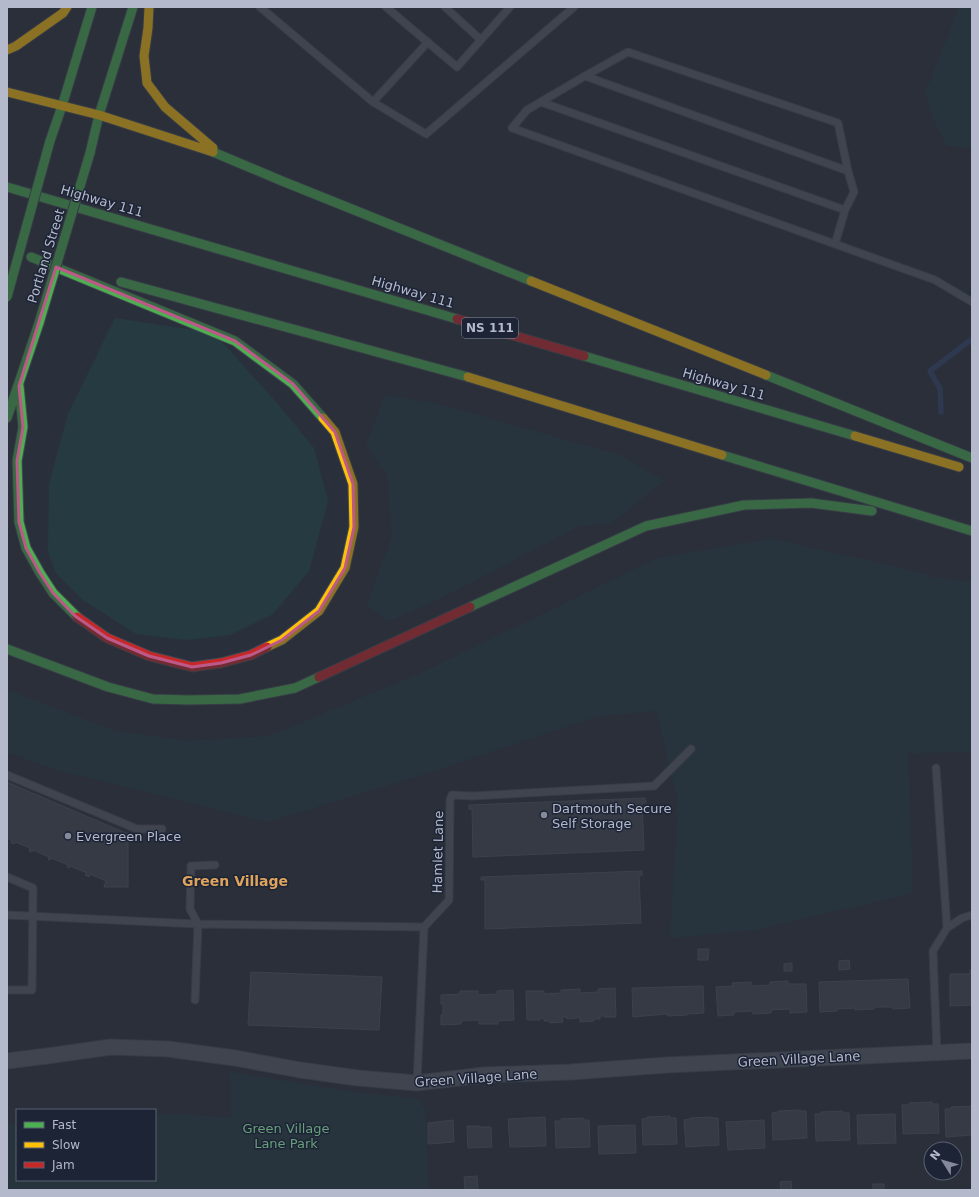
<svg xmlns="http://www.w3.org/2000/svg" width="979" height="1197" viewBox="0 0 979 1197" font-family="'DejaVu Sans',sans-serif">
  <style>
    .green { fill: #263a42 }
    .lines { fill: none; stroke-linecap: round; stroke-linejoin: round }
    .stream { stroke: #344466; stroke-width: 5.5 }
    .building { fill: #434852; stroke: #525762 }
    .lane-casing { stroke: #464b54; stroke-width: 9 }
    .street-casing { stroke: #464b54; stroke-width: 17 }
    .fast-casing { stroke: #464b54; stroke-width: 11 }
    .slow-casing { stroke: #464b54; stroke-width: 11 }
    .jam-casing { stroke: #464b54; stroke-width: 11 }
    .lane { stroke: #5a5e68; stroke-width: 7 }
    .street { stroke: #5a5e68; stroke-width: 15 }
    .fast { stroke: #4caf50; stroke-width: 9 }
    .slow { stroke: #ffc107; stroke-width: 9 }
    .jam { stroke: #c62828; stroke-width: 9 }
    .fast-bridge-casing { stroke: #464b54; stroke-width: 11; stroke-linecap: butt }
    .fast-bridge { stroke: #4caf50; stroke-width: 9 }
    .marked { fill: none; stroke: #bc5988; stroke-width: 3; stroke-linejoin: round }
    .poi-dot { fill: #848a99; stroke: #1c2436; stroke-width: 1.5 }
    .labels { text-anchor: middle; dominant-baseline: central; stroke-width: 3; stroke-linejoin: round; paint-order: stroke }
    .shield { fill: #1c2436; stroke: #868d9f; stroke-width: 1 }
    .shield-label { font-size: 12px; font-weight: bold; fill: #b4bacc }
    .street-label { font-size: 13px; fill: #b4bacc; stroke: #1c2436 }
    .poi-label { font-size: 13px; fill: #b4bacc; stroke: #1c2436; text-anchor: start }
    .park-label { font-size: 13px; fill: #699f7b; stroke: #1c2436 }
    .neighbourhood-label { font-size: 14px; font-weight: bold; fill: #dfa35c; stroke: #1c2436 }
  </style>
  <rect width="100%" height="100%" fill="#2a303b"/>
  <!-- green -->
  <path class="green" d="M 959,7 L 972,7 L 972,148 L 970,148 L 947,146 L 933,119 L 925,93 Z
    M 115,318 L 214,333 L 277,403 L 314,448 L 328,501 L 309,571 L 273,614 L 230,635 L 186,640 L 136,634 L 83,600 L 56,573 L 48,552 L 49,484 L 68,414 Z
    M 385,395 L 435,403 L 620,455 L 664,481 L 611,523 L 580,526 L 443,597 L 388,622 L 367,605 L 392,536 L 387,475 L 366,445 Z
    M 772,539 L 919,572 L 932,577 L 972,582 L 972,752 L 908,753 L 913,893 L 754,930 L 670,938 L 678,801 L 656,711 L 598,716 L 428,773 L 267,822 L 56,770 L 7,752 L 7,691 L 13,692 L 115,731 L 189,741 L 269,736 L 419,674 L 658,558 Z
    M 230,1072 L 354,1092 L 421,1099 L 421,1106 L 425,1106 L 429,1190 L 7,1190 L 7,1124 L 17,1122 L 17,1180 L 155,1180 L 155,1114 L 184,1114 L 231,1118 Z"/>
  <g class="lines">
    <!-- stream -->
    <path class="stream" d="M 941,412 L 940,389 L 930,371 L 972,339"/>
  </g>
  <!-- building -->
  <path class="building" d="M 7,782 L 128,834 L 128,887 L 104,887 L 106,881 L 90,874 L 89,877 L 85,875 L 87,873 L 70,866 L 69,868 L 67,867 L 68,865 L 51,858 L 50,860 L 48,859 L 49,857 L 33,850 L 32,852 L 29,851 L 30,848 L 15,842 L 14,844 L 11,843 L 12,841 L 7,838 Z
    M 645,798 L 646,803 L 642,803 L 644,850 L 473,857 L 472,809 L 469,809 L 469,805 Z
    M 642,871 L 642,875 L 639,875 L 641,923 L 485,929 L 485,880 L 481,880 L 481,877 Z
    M 698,949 L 709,949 L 708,960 L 698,960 Z
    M 849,960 L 850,969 L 839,970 L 839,961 Z
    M 792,963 L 792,971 L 784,971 L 784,964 Z
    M 970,970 L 972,970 L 972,1001 L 971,1001 L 971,1005 L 950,1006 L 950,974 L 970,974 Z
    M 251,972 L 382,977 L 379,1030 L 248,1025 Z
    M 908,979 L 910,1008 L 893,1009 L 893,1007 L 874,1007 L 874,1009 L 855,1010 L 855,1008 L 837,1009 L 837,1011 L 820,1012 L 819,982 Z
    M 788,981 L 788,984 L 806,984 L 807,1012 L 790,1013 L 790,1009 L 771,1010 L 771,1013 L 753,1014 L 753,1011 L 734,1012 L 734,1015 L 718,1016 L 716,987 L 733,986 L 732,983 L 751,982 L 752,986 L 770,985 L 770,982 Z
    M 703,986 L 704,1013 L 687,1014 L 687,1015 L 668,1016 L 667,1014 L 633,1017 L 632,988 Z
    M 615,988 L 616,1017 L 604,1017 L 604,1016 L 600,1016 L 600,1019 L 594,1019 L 594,1021 L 580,1022 L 580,1017 L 577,1017 L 577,1018 L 567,1019 L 567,1017 L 562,1017 L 563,1022 L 550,1023 L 550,1021 L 544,1021 L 544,1018 L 540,1019 L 540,1020 L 527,1020 L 526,991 L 544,991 L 544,994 L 561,993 L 561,990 L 580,989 L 580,993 L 598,992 L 598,989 Z
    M 513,990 L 514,1020 L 498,1021 L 498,1024 L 479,1024 L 479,1020 L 461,1021 L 461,1024 L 441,1025 L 441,1015 L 443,1015 L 443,1004 L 441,1004 L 441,995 L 460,994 L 460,991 L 478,991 L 478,995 L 497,994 L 497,991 Z
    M 932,1102 L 932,1104 L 938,1104 L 939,1133 L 903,1134 L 902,1105 L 909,1105 L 909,1103 Z
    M 972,1106 L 972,1135 L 946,1137 L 945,1109 L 951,1109 L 951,1107 Z
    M 800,1110 L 800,1111 L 806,1111 L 807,1138 L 773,1140 L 772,1113 L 778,1112 L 778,1111 Z
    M 843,1111 L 842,1113 L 849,1113 L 850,1140 L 816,1141 L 815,1114 L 821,1114 L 821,1112 Z
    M 895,1114 L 896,1143 L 858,1144 L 857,1115 Z
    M 670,1116 L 670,1118 L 676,1118 L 677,1144 L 643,1145 L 642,1119 L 648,1118 L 647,1117 Z
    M 545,1117 L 546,1146 L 510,1147 L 508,1119 Z
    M 712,1117 L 712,1118 L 718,1118 L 719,1145 L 686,1147 L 684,1120 L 690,1119 L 690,1118 Z
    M 583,1118 L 583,1120 L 589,1120 L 590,1147 L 556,1148 L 555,1121 L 561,1121 L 561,1119 Z
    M 453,1120 L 454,1142 L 428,1144 L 428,1123 Z
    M 764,1120 L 765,1148 L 728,1150 L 726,1122 Z
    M 635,1125 L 636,1153 L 599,1154 L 598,1126 Z
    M 467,1126 L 479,1126 L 479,1127 L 491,1127 L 492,1147 L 468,1148 Z
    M 477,1176 L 478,1190 L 465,1190 L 464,1177 Z
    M 791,1181 L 792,1190 L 781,1190 L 780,1182 Z
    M 873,1184 L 884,1184 L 884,1190 L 873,1190 Z"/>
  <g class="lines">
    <!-- lane casing -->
    <g class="lane-casing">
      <path id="lane" d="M 260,7 L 373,102 L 428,42
        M 386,7 L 457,67 L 510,7
        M 445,7 L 481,40
        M 585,76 L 848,171
        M 373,102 L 426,134 L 574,7
        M 541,102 L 845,210
        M 835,244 L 845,210 L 854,192 L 848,171 L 838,123 L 628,52 L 585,76 L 527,110 L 512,128 L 935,280 L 972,302
        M 936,768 L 947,928
        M 7,775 L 137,829 L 162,829
        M 7,877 L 33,888 L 32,990 L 7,990
        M 7,915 L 198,924 L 424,927
        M 195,1000 L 198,924 L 190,909 L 191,866 L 215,865
        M 937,1053 L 933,951 L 947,928 L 962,918 L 972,915
        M 417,1083 L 424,927 L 449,900 L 450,800 L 452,795 L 472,796 L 654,786 L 691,749"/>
    </g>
    <!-- street casing -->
    <g class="street-casing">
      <path id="street" d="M 7,1061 L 47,1056 L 111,1047 L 168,1049 L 235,1058 L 300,1070 L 358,1078 L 417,1083 L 484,1075 L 571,1072 L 667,1065 L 972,1051"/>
    </g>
    <!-- fast casing -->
    <g class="fast-casing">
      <path id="fast" d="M 50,141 L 62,106 L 92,7
        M 213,152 L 282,181 L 531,281
        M 90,153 L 99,115 L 133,7
        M 7,187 L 457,319
        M 31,257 L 235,341 L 293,384 L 323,418
        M 121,282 L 468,377
        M 584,356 L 855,436
        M 766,375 L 972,458
        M 19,386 L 23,427 L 17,461 L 19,522 L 26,548 L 40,573 L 53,593 L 77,617
        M 7,418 L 39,323
        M 722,455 L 972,531
        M 470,607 L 646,526 L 744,505 L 811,503 L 872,511
        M 7,649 L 108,687 L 153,699 L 189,700 L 240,699 L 295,688 L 319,677"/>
    </g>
    <!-- slow casing -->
    <g class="slow-casing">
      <path id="slow" d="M 149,7 L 148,28 L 144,56 L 147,83 L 165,107 L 213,148
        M 7,50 L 16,46 L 63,13 L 67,7
        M 7,92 L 99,115 L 213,152
        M 531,281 L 766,375
        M 468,377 L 722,455
        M 855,436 L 959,467
        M 267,647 L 282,640 L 319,611 L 345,568 L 354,527 L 353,484 L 335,432 L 323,418"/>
    </g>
    <!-- jam casing -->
    <g class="jam-casing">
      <path id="jam" d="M 457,319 L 584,356
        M 77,617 L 107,638 L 149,656 L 192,667 L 221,663 L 251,655 L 267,647
        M 319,677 L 470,607"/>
    </g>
    <!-- lane -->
    <use href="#lane" class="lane"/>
    <!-- street -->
    <use href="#street" class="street"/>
    <!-- fast -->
    <use href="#fast" class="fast"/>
    <!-- slow -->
    <use href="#slow" class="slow"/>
    <!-- jam -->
    <use href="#jam" class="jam"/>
    <!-- fast-bridge casing -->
    <g class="fast-bridge-casing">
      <path id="fast-bridge" d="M 7,297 L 50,141
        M 39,323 L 90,153"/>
    </g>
    <!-- fast-bridge -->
    <use href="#fast-bridge" class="fast-bridge"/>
  </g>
  <!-- marked area -->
  <path d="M0 0H979V1197H0ZM 56,267 L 235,341 L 293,384 L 335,432 L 353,484 L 354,527 L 345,568 L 319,611 L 282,640 L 251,655 L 221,663 L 192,667 L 149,656 L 107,638 L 75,616 L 53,593 L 40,573 L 26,548 L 19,522 L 17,461 L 23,427 L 19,386 Z" fill="#2a303b" fill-opacity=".55" fill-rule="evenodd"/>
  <path class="marked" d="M 56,267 L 235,341 L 293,384 L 335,432 L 353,484 L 354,527 L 345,568 L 319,611 L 282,640 L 251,655 L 221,663 L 192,667 L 149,656 L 107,638 L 75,616 L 53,593 L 40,573 L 26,548 L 19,522 L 17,461 L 23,427 L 19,386 Z"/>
  <!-- markers -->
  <g class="poi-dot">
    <circle cx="544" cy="815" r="4"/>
    <circle cx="68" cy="836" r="4"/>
  </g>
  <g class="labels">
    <!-- shield labels -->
    <rect class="shield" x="462" y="318" width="56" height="20" rx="3"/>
    <g class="shield-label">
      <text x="490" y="328">NS 111</text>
    </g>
    <!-- street labels -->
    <g class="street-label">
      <text transform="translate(102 201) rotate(16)">Highway 111</text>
      <text transform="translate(46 256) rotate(-73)">Portland Street</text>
      <text transform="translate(413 292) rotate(16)">Highway 111</text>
      <text transform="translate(724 384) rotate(16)">Highway 111</text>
      <text transform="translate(438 852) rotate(-89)">Hamlet Lane</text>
      <text transform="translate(799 1059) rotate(-3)">Green Village Lane</text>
      <text transform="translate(476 1078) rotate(-4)">Green Village Lane</text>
    </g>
    <!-- poi labels -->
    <g class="poi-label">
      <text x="552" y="808">Dartmouth Secure<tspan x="552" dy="15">Self Storage</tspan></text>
      <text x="76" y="836">Evergreen Place</text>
    </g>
    <!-- park labels -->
    <g class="park-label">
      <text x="286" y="1128">Green Village<tspan x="286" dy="15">Lane Park</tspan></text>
    </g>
    <!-- neighbourhood labels -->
    <g class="neighbourhood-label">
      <text x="235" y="881">Green Village</text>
    </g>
  </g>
  <!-- border -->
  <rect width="979" height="1197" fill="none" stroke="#b4bacc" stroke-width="16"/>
  <!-- legend -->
  <rect x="16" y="1109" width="140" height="72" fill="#1c2436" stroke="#596072"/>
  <rect x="24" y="1122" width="20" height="6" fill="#4caf50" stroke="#596072"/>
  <text x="52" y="1129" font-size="12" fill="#b4bacc">Fast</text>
  <rect x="24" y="1142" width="20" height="6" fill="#ffc107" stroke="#596072"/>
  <text x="52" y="1149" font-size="12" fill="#b4bacc">Slow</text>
  <rect x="24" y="1162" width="20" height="6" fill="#c62828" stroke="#596072"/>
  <text x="52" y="1169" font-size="12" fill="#b4bacc">Jam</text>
  <!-- north arrow -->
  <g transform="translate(943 1161) rotate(307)"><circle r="19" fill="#1c2436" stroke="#596072"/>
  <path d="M0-3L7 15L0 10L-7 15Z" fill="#848a99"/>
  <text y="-6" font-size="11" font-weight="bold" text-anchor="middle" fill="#b4bacc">N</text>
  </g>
</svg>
